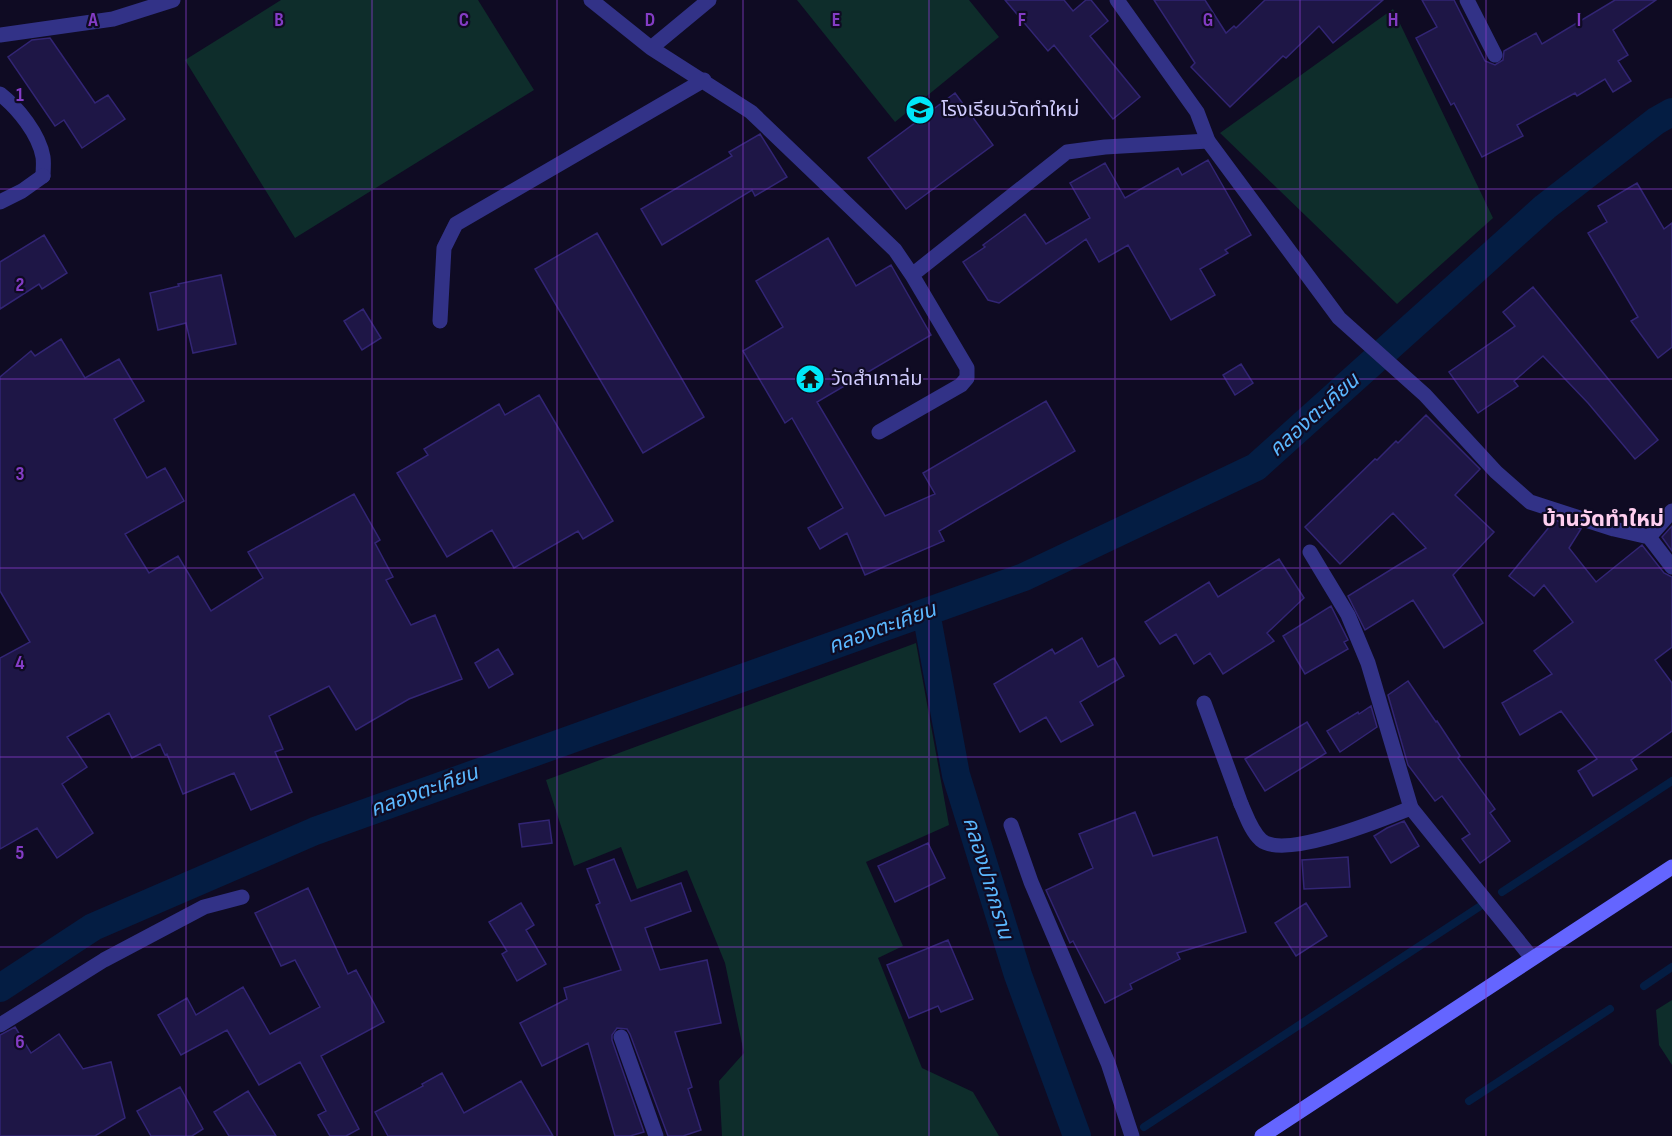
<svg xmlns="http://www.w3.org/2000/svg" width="1672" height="1136" viewBox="0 0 1672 1136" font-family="'Sofia Sans Condensed','Noto Sans Thai',sans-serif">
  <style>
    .green { fill: #0e2d2b }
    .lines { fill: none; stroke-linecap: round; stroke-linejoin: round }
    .stream { stroke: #041d43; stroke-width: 8 }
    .canal { stroke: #041d43; stroke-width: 28 }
    .building { fill: #1e1646; stroke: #322574; stroke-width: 1.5 }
    .service { stroke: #323287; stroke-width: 15 }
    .minor { stroke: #323287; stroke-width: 15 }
    .secondary { stroke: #6465ff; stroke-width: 15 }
    .grid { fill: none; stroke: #843cc5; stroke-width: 1.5; stroke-opacity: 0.55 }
    .labels { text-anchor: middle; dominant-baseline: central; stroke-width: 4.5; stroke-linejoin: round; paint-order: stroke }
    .poi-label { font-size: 20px; fill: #d1cdff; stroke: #0f0b23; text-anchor: start }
    .water-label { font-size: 21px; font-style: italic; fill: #5bb8ff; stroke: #0f0b23 }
    .quarter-label { font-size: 22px; font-weight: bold; fill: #ffcfef; stroke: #0f0b23 }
    .grid-label { font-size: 20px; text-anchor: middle; font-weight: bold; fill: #843cc5; stroke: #0f0b23; stroke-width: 4.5; stroke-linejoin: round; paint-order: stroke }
  </style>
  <rect width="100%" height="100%" fill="#0f0b23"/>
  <!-- green -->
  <path class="green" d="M 281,0 L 478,0 L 534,90 L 295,238 L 185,60 Z
    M 797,0 L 969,0 L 999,37 L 895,122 Z
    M 1393,9 L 1493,218 L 1397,304 L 1220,133 Z
    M 916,643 L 949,825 L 866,862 L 903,946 L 878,958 L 922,1068 L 973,1092 L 999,1136 L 722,1136 L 719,1081 L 744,1053 L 725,963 L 687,870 L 637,889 L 621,847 L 574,866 L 546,780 Z
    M 1672,1000 L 1672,1065 L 1659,1045 L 1656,1010 Z"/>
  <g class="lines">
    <!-- stream -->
    <path class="stream" d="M 1502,892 L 1672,781
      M 1644,986 L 1672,967
      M 1469,1101 L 1610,1009
      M 1144,1127 L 1482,905"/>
    <!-- canal -->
    <path class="canal" d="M 926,612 L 956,775 L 1018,975 L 1077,1136
      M 0,988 L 93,927 L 315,831 L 1024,577 L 1256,467 L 1545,207 L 1656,121 L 1672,112"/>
  </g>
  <!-- building -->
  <path class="building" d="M 1005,0 L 1064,0 L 1073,11 L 1086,0 L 1091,0 L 1108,21 L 1090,36 L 1140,97 L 1113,119 L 1054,45 L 1048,51 Z
    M 1154,0 L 1205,0 L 1226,33 L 1234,26 L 1236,28 L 1265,0 L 1383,0 L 1333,43 L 1319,26 L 1286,58 L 1283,56 L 1230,107 L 1191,67 L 1195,63 Z
    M 1422,0 L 1454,0 L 1485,61 L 1495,65 L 1503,60 L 1504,51 L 1536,33 L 1542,44 L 1615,0 L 1656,0 L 1613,30 L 1628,55 L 1618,61 L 1631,81 L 1613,92 L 1605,79 L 1577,96 L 1575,93 L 1517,125 L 1523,136 L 1482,157 L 1454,103 L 1451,105 L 1416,38 L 1437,27 Z
    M 50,38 L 95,103 L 108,95 L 125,119 L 82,148 L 64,120 L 55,126 L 8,57 L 32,40 Z
    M 955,93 L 993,145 L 906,209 L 868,158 Z
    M 760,134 L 787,177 L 755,196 L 752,190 L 662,245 L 641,209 L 732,156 L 729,152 Z
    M 1208,160 L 1251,235 L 1225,250 L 1228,253 L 1200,269 L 1215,295 L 1171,320 L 1128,245 L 1099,262 L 1086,239 L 999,303 L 988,300 L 963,262 L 985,247 L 983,245 L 1025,214 L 1046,244 L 1090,218 L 1070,183 L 1105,163 L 1125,198 L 1178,168 L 1182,175 Z
    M 1637,183 L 1664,229 L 1672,223 L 1672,347 L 1658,358 L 1631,321 L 1638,317 L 1588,233 L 1607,222 L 1598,206 Z
    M 597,233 L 704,417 L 643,453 L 535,269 Z
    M 44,235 L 67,273 L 42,289 L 39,284 L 0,309 L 0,262 Z
    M 828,238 L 856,286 L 891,265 L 931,335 L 817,402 L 885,516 L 935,494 L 923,473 L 1046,401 L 1075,451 L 939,531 L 944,541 L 865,575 L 847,533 L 820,549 L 808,528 L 843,508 L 792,418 L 785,423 L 743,351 L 783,327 L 756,281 Z
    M 221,275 L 236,344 L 193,353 L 186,323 L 158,330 L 150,293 L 179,286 L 178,284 Z
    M 1533,287 L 1658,440 L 1635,459 L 1588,403 L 1543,356 L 1514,381 L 1518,386 L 1478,413 L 1449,372 L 1515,326 L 1503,312 Z
    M 363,309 L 381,338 L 362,350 L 344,321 Z
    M 61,339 L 85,378 L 119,359 L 144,401 L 114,419 L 147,478 L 165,468 L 184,501 L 125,534 L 149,573 L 178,556 L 211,611 L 263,578 L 248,552 L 354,494 L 380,540 L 375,543 L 393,577 L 386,580 L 411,625 L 435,615 L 462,679 L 409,699 L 356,730 L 329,686 L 269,716 L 283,749 L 275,752 L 292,792 L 251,810 L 234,773 L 183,794 L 167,754 L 165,755 L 160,744 L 132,758 L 109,713 L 67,737 L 87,767 L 62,784 L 93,833 L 57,858 L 37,828 L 0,849 L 0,658 L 30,642 L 0,591 L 0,377 L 31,351 L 35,356 Z
    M 1241,364 L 1253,383 L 1235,395 L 1223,375 Z
    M 539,395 L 613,521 L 583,539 L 578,531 L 514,568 L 492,530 L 447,557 L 397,473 L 428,455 L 424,449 L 499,404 L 505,415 Z
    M 1426,415 L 1480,469 L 1455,495 L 1494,532 L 1453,575 L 1483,623 L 1444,648 L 1413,600 L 1365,630 L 1348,596 L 1426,548 L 1393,513 L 1340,564 L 1305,527 L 1375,459 L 1377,460 L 1396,441 L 1398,443 Z
    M 1555,520 L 1581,529 L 1569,548 L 1596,582 L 1642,545 L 1664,573 L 1672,577 L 1672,647 L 1655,660 L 1672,683 L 1672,731 L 1631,760 L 1637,769 L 1593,796 L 1578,771 L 1597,759 L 1561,711 L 1520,735 L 1502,703 L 1552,674 L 1534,651 L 1573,622 L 1544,585 L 1534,596 L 1509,576 Z
    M 1672,526 L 1672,551 L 1662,537 Z
    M 1279,559 L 1304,598 L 1267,633 L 1274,641 L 1223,674 L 1210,653 L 1194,664 L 1176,634 L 1160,644 L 1145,622 L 1209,582 L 1218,597 Z
    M 1331,606 L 1348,640 L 1344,642 L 1348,649 L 1305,674 L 1283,636 Z
    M 1082,638 L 1098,667 L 1114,658 L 1124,676 L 1080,702 L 1093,725 L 1061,742 L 1046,717 L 1020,732 L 994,684 L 1052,649 L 1055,654 Z
    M 498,649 L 513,674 L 489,688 L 475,663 Z
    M 1408,681 L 1436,722 L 1437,721 L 1460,756 L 1458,758 L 1495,809 L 1490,813 L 1510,841 L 1480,863 L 1462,839 L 1470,834 L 1442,796 L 1435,801 L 1408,765 L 1388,695 Z
    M 1371,706 L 1377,727 L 1340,752 L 1327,731 L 1358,712 L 1359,714 Z
    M 1307,722 L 1326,753 L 1265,791 L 1245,759 Z
    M 1135,812 L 1153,856 L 1217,837 L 1246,932 L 1177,953 L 1180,959 L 1130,984 L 1132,989 L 1105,1003 L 1073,941 L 1070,943 L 1046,890 L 1093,868 L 1079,834 Z
    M 549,820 L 552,843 L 522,847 L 519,824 Z
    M 1404,821 L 1419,846 L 1391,863 L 1374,836 L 1387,828 Z
    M 928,843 L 945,878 L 895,902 L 878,866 Z
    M 1348,857 L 1350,887 L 1304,889 L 1302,860 Z
    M 614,859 L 631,901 L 681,883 L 691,911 L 645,928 L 660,970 L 707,960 L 721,1023 L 675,1032 L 692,1087 L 688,1089 L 701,1130 L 683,1136 L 668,1136 L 630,1034 L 627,1029 L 617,1028 L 612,1035 L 612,1040 L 644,1132 L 630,1136 L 615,1136 L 588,1043 L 542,1066 L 520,1023 L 567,999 L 564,988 L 621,970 L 596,905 L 600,903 L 587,869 Z
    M 308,888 L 348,974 L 356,970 L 384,1022 L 321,1056 L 359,1129 L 346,1136 L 330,1136 L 318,1115 L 326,1111 L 300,1062 L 259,1085 L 227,1030 L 181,1055 L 158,1015 L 187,998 L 196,1015 L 243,987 L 270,1034 L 320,1007 L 295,960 L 281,966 L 255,913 Z
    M 521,903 L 534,925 L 526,930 L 546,964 L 517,981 L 502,954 L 507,951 L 489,922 Z
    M 1306,903 L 1327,936 L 1296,956 L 1275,923 Z
    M 948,940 L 973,999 L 941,1012 L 938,1006 L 909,1018 L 887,965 Z
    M 15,1027 L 31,1053 L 59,1034 L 83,1069 L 111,1062 L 125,1118 L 95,1136 L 0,1136 L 0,1035 Z
    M 442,1073 L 464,1113 L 521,1081 L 553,1136 L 388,1136 L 375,1112 L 423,1086 L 422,1084 Z
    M 180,1087 L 203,1129 L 192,1136 L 151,1136 L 137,1111 Z
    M 248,1091 L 276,1136 L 229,1136 L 214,1112 Z"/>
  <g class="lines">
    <!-- service -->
    <path class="service" d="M 591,0 L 651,48 L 751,112 L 895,250 L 912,275 L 1067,152 L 1105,147 L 1208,141
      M 651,48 L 709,0
      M 0,94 C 18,108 39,134 43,157 C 44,163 43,170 43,176
      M 440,321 L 444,248 L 456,224 L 704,80
      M 879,432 L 961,385 L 967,378 L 967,368 L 912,275
      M 1310,552 L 1348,615 L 1368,663 L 1411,808
      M 1204,703 L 1241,804
      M 0,1025 L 104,960 L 204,907 L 242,897
      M 621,1037 L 656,1136"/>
    <!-- minor -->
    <path class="minor" d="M 1117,0 L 1197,112 L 1208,141 L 1339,318 L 1425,395 L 1496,472 L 1530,502 L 1614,529 L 1649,537 L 1672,567
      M 1467,0 L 1495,55
      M 0,35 L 113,19 L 173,0
      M 0,202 L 22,191 L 43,176
      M 1649,537 L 1672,511
      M 1241,804 C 1246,815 1251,831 1261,840 C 1284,860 1383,819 1411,808 L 1532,958
      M 1011,825 L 1031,882 L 1108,1063 L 1132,1136"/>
    <!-- secondary -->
    <path class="secondary" d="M 1262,1136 L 1672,867"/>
  </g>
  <!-- grid -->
  <path class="grid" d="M 186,0 L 186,1136M 372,0 L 372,1136M 557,0 L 557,1136M 743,0 L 743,1136M 929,0 L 929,1136M 1115,0 L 1115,1136M 1300,0 L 1300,1136M 1486,0 L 1486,1136M 0,189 L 1672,189M 0,379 L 1672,379M 0,568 L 1672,568M 0,757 L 1672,757M 0,947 L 1672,947"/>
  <!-- icons -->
  <defs>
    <g id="school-disc" transform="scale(1.5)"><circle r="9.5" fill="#00e7f8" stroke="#0f0b23"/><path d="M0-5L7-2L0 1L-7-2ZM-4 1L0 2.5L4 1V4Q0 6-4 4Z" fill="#111"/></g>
    <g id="temple-disc" transform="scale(1.5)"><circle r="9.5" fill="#00e7f8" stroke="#0f0b23"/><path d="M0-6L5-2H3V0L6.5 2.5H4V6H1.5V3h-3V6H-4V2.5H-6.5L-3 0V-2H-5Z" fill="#111"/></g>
  </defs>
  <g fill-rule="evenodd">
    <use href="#school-disc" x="920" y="110"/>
    <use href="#temple-disc" x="810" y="379"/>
  </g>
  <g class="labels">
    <!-- poi labels -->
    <g class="poi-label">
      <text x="941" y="110">โรงเรียนวัดทำใหม่</text>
      <text x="831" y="379">วัดสำเภาล่ม</text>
    </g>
    <!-- water labels -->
    <g class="water-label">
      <text transform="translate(1314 415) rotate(-42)">คลองตะเคียน</text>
      <text transform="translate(882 628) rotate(-20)">คลองตะเคียน</text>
      <text transform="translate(424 791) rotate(-20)">คลองตะเคียน</text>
      <text transform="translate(988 878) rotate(73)">คลองปากกราน</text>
    </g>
    <!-- quarter labels -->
    <g class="quarter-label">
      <text x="1603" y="519">บ้านวัดทำใหม่</text>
    </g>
  </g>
  <g class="grid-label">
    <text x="93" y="26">A</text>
    <text x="279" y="26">B</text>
    <text x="464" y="26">C</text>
    <text x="650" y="26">D</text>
    <text x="836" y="26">E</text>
    <text x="1022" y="26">F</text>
    <text x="1208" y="26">G</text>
    <text x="1393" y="26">H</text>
    <text x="1579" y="26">I</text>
    <text x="20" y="101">1</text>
    <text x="20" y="291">2</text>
    <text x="20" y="480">3</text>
    <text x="20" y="669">4</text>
    <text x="20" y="859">5</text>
    <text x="20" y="1048">6</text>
  </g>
</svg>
